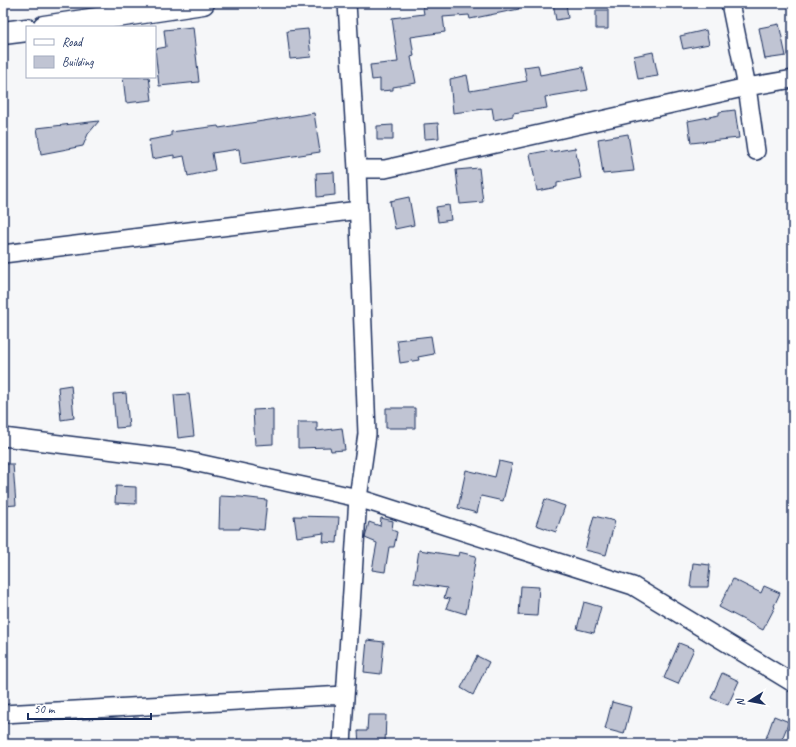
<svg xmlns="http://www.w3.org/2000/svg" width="796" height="747" viewBox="0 0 796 747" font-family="Caveat,sans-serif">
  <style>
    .building { fill: #c0c4d3; stroke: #1b2f5e }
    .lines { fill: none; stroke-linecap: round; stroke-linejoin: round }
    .minor-casing { stroke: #1b2f5e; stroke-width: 20 }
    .primary-casing { stroke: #1b2f5e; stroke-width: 25 }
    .minor { stroke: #fff; stroke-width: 17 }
    .primary { stroke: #fff; stroke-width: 22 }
  </style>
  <rect width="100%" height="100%" fill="#f6f7f9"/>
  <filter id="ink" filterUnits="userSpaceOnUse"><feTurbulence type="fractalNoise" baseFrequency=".025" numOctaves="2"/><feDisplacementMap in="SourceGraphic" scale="8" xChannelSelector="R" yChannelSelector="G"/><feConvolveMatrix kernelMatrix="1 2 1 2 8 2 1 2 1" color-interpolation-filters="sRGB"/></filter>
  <g filter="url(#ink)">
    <!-- building -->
    <path class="building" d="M 422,3 L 518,3 L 519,9 L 470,19 L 469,15 L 443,17 L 445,32 L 411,37 L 414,56 L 411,57 L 416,83 L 393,87 L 393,90 L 380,91 L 380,79 L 372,80 L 370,65 L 398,62 L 392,18 L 424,14 Z
      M 553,3 L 566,3 L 568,18 L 556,20 Z
      M 596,10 L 608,10 L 608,29 L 596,29 Z
      M 779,24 L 786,56 L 765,59 L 759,28 Z
      M 193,27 L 199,82 L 159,86 L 155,49 L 166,47 L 164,30 Z
      M 308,29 L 311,57 L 290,59 L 287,31 Z
      M 706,30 L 709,44 L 683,49 L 680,36 Z
      M 653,52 L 658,76 L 638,79 L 634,56 Z
      M 538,65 L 540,75 L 583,67 L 588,90 L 545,97 L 547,108 L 513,113 L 513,116 L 494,120 L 492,108 L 453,113 L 450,79 L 467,75 L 470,91 L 527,81 L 524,67 Z
      M 123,77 L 149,77 L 152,100 L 126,103 Z
      M 735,110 L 739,138 L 691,143 L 688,121 L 719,115 L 719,112 Z
      M 314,113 L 320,152 L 241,164 L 239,149 L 212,153 L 215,170 L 188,176 L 184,156 L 174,158 L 174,155 L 152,159 L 149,140 L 171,136 L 171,132 L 218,126 L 219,128 Z
      M 99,121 L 88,134 L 83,146 L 41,154 L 37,128 Z
      M 438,123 L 439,138 L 425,139 L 424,124 Z
      M 393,125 L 393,140 L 377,140 L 377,126 Z
      M 628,134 L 634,171 L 603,174 L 598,139 Z
      M 575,148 L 581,178 L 557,183 L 557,187 L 537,191 L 530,154 L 551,150 L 551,152 Z
      M 479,168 L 483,202 L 460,204 L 456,170 Z
      M 334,172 L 335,195 L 317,197 L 316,173 Z
      M 409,197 L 414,225 L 395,229 L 390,201 Z
      M 449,205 L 451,220 L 438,222 L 436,207 Z
      M 431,336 L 434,354 L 418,357 L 419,360 L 400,363 L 397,340 Z
      M 71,385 L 74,418 L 61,420 L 58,387 Z
      M 126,393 L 129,427 L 116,428 L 113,394 Z
      M 189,394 L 194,436 L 178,438 L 174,395 Z
      M 386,408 L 415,408 L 415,428 L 386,428 Z
      M 273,409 L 273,444 L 255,445 L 253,410 Z
      M 298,422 L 317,422 L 317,431 L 342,428 L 345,450 L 331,451 L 330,447 L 298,448 Z
      M 499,461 L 512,464 L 503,501 L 481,496 L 477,513 L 458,508 L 466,470 L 495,477 Z
      M 3,464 L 13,464 L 16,505 L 4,506 Z
      M 116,486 L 136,487 L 136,504 L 115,503 Z
      M 220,496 L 241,497 L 267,500 L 264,530 L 240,527 L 240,529 L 219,529 Z
      M 545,499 L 565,506 L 556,532 L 536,525 Z
      M 294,516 L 339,517 L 337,543 L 323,542 L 324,533 L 297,537 Z
      M 594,516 L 615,521 L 606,555 L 585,550 Z
      M 381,518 L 393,521 L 392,530 L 397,532 L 394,547 L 389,547 L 385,572 L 372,570 L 377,543 L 365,538 L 369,522 L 380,526 Z
      M 419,550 L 458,556 L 459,552 L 476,556 L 466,614 L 446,608 L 450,599 L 444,598 L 447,588 L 414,583 Z
      M 693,563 L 710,565 L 708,587 L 690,587 Z
      M 733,579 L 761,593 L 764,586 L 780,593 L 774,606 L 775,607 L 763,630 L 719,607 Z
      M 521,586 L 539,587 L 537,616 L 519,615 Z
      M 584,602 L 601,607 L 594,633 L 577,629 Z
      M 367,640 L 384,642 L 381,674 L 364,672 Z
      M 679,643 L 694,649 L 678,684 L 664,678 Z
      M 477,656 L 489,662 L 473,695 L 461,688 Z
      M 722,673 L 739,681 L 728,705 L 711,698 Z
      M 612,702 L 631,707 L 624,734 L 605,729 Z
      M 368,715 L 386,715 L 385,744 L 359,744 L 358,731 L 367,731 Z
      M 774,716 L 789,722 L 780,744 L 764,744 Z"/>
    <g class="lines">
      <!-- minor casing -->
      <g class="minor-casing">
        <path id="minor" d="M 730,3 L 747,87 L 756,151
          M 357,169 L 385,169 L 747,87 L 793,79
          M 3,254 L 359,210
          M 3,437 L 180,459 L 358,498 L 633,586 L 793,683
          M 3,714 L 345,695
          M 342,744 L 358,498 L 367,434 L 357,169 L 347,3"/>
      </g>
      <!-- primary casing -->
      <g class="primary-casing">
        <path id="primary" d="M 44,27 L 203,3
          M 3,33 L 27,30"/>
      </g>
      <!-- minor -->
      <use href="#minor" class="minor"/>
      <!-- primary -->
      <use href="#primary" class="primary"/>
    </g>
  </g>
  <!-- margin -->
  <rect width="796" height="747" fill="none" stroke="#fff" stroke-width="16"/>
  <rect x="8" y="8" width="780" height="731" fill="none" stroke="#1b2f5e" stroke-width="1.5" filter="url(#ink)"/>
  <!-- legend -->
  <rect x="26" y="26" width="130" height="52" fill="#ffffff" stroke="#a4acbf"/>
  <rect x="34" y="39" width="20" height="6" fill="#ffffff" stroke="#a4acbf"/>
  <text x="62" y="46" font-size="12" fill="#1b2f5e">Road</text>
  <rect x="34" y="56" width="20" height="12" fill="#c0c4d3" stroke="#a4acbf"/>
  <text x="62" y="66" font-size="12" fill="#1b2f5e">Building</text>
  <!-- north arrow -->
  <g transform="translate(750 701) rotate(259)" stroke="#ffffff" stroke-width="3" paint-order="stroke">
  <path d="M0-3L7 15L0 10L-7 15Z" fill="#1b2f5e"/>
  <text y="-6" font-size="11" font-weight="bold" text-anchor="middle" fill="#1b2f5e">N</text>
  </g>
  <!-- scale -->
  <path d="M28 713v6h123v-6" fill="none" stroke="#1b2f5e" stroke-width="2"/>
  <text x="34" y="713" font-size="12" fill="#1b2f5e" stroke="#ffffff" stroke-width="3" paint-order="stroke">50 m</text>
</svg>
